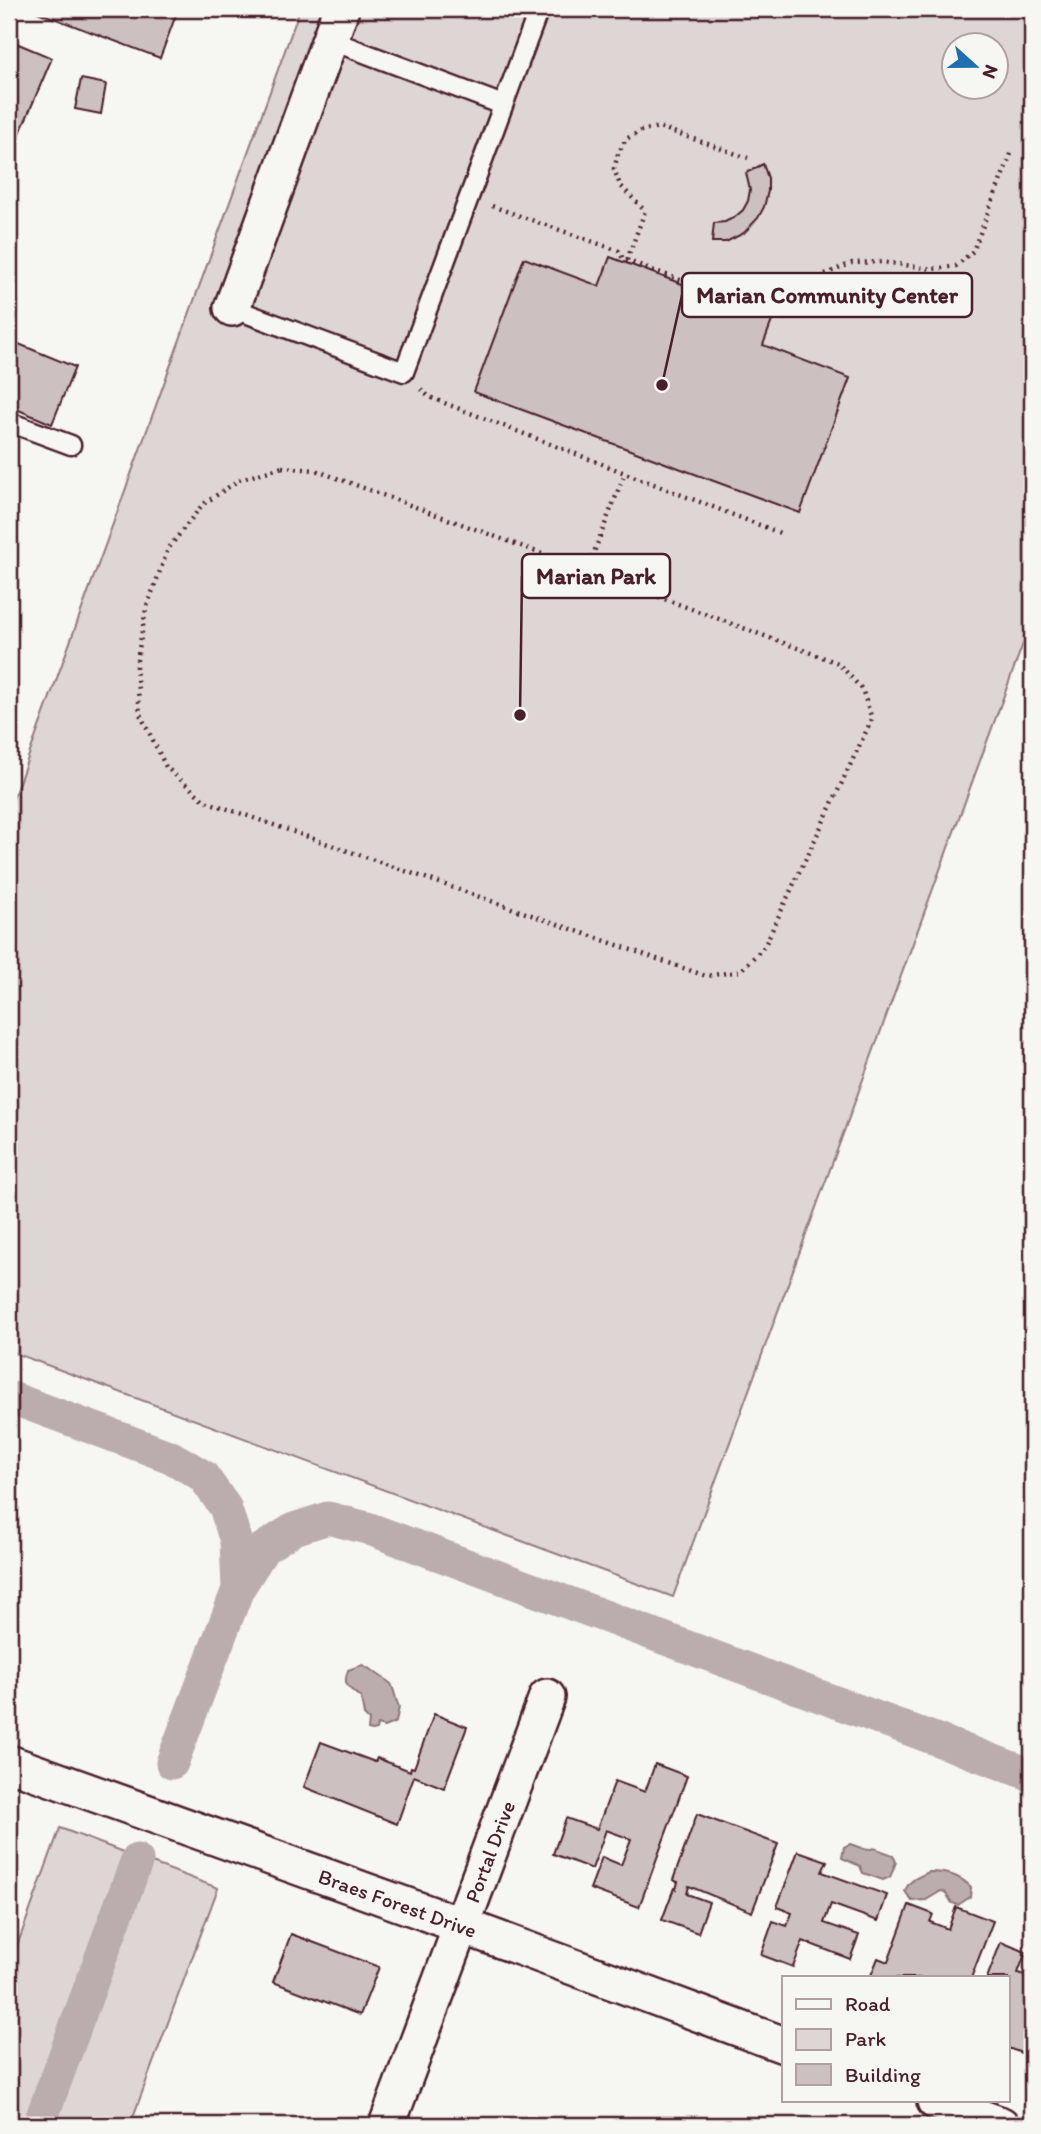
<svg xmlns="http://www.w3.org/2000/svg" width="1041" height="2134" viewBox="0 0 1041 2134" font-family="Itim,sans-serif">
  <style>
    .green { fill: #ddd6d5; stroke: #947a80; stroke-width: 2; fill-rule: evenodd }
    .water { fill: #bbadae; stroke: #8e747a; stroke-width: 2 }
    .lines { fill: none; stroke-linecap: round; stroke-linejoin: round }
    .canal { stroke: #bbadae; stroke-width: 33 }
    .building { fill: #ccc1c0; stroke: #4a1f2b; stroke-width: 2 }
    .service-casing { stroke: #4a1f2b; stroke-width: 23 }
    .minor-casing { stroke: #4a1f2b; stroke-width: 40 }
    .path { stroke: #4a1f2b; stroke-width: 4.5; stroke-dasharray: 2 5; stroke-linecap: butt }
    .service { stroke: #f6f6f2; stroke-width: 18 }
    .minor { stroke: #f6f6f2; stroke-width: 35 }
    .labels { text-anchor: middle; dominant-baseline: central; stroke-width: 5; stroke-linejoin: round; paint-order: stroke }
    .street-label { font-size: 21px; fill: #4a1f2b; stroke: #f6f6f2 }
    .leader { fill: none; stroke: #4a1f2b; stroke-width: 2.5 }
    .callout-dot { fill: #4a1f2b; stroke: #f6f6f2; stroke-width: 2.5 }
    .callout { fill: #f6f6f2; stroke: #4a1f2b; stroke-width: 2.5 }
    .callout-label { font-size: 23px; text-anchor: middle; font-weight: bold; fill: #4a1f2b }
  </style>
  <rect width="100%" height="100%" fill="#f6f6f2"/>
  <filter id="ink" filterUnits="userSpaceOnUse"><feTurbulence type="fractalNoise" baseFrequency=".0143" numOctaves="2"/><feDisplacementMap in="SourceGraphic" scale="14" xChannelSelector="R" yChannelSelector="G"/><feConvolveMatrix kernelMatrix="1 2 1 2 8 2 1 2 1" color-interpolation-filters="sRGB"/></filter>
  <g filter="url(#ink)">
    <!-- green -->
    <path class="green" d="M 300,9 L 1032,9 L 1032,619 L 673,1597 L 9,1351 L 9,810 ZM 954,46 L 996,46 L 996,88 L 954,88 Z
      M 60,1828 L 218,1888 L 130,2125 L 9,2125 L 9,1968 Z"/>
    <!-- water -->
    <path class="water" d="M 362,1665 C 366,1666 388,1681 391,1684 C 394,1688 395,1699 399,1707 L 396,1722 L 384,1727 L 377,1725 L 376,1730 L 372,1731 L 368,1730 L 369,1720 L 364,1715 L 361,1698 C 349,1687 342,1687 348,1670 Z
      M 850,1844 L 867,1850 L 874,1848 L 893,1855 L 896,1862 L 890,1877 L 883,1880 L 863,1873 L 860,1866 L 842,1858 L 844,1847 Z
      M 929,1872 C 946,1872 959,1875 971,1887 L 970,1897 L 958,1905 L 952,1903 L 945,1892 L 941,1891 L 926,1900 L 912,1901 L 905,1891 C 909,1880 918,1877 929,1872 Z"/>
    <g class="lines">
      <!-- canal -->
      <path class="canal" d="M 9,1397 L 171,1457 L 203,1476 L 225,1507 L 236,1541 L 238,1589
        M 172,1763 L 238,1589 L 264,1548 L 294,1529 L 328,1518 L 367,1528 L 1032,1775
        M 39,2125 L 137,1860"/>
    </g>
    <!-- building -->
    <path class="building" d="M 38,9 L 167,9 L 177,12 L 160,58 L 37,12 Z
      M 9,40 L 52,58 L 15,145 L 9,142 Z
      M 81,79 L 106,84 L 101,114 L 75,109 Z
      M 763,164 L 768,178 L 768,191 L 764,207 L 758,218 L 744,233 L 726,242 L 712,242 L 714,223 L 725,222 L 735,217 L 743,210 L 748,201 L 750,190 L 746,173 Z
      M 610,257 L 773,318 L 763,345 L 850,378 L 800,513 L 474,392 L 524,258 L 599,286 Z
      M 9,340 L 75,367 L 52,424 L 9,406 Z
      M 434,1714 L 467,1727 L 444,1788 L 414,1776 L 397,1824 L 304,1787 L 321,1742 L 375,1762 L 377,1758 L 410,1771 L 411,1767 L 414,1768 Z
      M 655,1764 L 687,1776 L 639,1907 L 590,1889 L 602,1857 L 621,1865 L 631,1839 L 606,1830 L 592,1869 L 553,1854 L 566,1818 L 597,1829 L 615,1781 L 645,1792 Z
      M 697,1814 L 778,1844 L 752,1912 L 689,1886 L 687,1894 L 709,1902 L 698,1933 L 662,1920 L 674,1888 L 676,1889 L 678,1882 L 673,1880 Z
      M 798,1851 L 827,1861 L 822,1872 L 887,1895 L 878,1921 L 831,1904 L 824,1923 L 859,1935 L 850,1959 L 803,1941 L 793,1967 L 761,1955 L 773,1921 L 787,1926 L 792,1913 L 777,1907 Z
      M 909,1905 L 933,1914 L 930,1922 L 948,1929 L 956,1907 L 993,1921 L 971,1978 L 870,1978 L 878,1958 L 888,1962 Z
      M 291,1934 L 379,1967 L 360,2015 L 273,1982 Z
      M 1001,1942 L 1026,1952 L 1018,1973 L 1032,1978 L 1032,2057 L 1008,2048 L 1008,1978 L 987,1978 Z"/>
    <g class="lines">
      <!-- service casing -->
      <g class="service-casing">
        <path id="service" d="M 330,40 L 503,105
          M 232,308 L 404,372 L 539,9
          M 9,422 L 71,445"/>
      </g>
      <!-- minor casing -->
      <g class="minor-casing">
        <g id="minor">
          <path d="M 232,308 L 341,9"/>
          <path id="s1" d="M 9,1763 L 463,1926 L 784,2045"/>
          <path d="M 935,2101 L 1001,2125"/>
          <path id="s2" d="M 387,2125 L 547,1697"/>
        </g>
      </g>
      <!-- path -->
      <path class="path" d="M 492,206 L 619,251 L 623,259 L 787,319 L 790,311 L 804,293 L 823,275 L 852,263 L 883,262 L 933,269 L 956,266 L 973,251 L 1012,151
        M 627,260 L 645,211 L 620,185 L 614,169 L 618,154 L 626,139 L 641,131 L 659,127 L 748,158
        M 421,389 L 429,397 L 780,533
        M 282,467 L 315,470 L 838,663 L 862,689 L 872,719 L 764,947 L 740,971 L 706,976 L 205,801 L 166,767 L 140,714 L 136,666 L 146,609 L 168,549 L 202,505 L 239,480 Z
        M 587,570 L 625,473"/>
      <!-- service -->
      <use href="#service" class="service"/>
      <!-- minor -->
      <use href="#minor" class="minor"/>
    </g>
  </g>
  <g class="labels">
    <!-- street labels -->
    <g class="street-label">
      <text stroke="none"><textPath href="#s2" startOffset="292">Portal Drive</textPath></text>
      <text stroke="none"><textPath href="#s1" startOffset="413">Braes Forest Drive</textPath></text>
    </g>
  </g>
  <!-- callouts -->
  <path class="leader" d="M662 385L682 295M520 715L522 576"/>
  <g class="callout-dot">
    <circle cx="662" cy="385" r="7"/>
    <circle cx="520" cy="715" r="7"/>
  </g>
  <g class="callout">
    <rect x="682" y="273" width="290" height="44" rx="7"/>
    <rect x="522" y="554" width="148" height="44" rx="7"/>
  </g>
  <g class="callout-label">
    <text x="827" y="303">Marian Community Center</text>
    <text x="596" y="584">Marian Park</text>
  </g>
  <!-- margin -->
  <rect width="1041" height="2134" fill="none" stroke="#f6f6f2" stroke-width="35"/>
  <rect x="18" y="18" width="1006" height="2099" fill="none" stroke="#4a1f2b" stroke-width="2.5" filter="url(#ink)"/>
  <!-- legend -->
  <rect x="782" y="1976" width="228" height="126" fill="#f6f6f2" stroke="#b1a0a2" stroke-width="2"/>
  <rect x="796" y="1999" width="35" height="10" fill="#f6f6f2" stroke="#b1a0a2" stroke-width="2"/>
  <text x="845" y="2011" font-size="21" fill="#4a1f2b">Road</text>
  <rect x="796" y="2029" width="35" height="21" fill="#ddd6d5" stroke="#b1a0a2" stroke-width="2"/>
  <text x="845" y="2046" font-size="21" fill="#4a1f2b">Park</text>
  <rect x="796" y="2064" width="35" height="21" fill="#ccc1c0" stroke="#b1a0a2" stroke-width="2"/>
  <text x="845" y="2082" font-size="21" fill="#4a1f2b">Building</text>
  <!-- north arrow -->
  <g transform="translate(975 66) rotate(111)"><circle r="33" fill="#f6f6f2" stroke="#b1a0a2" stroke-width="2"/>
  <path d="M0-5L12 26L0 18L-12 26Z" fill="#1f6fb2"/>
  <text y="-10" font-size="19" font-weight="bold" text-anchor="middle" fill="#4a1f2b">N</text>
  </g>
</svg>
